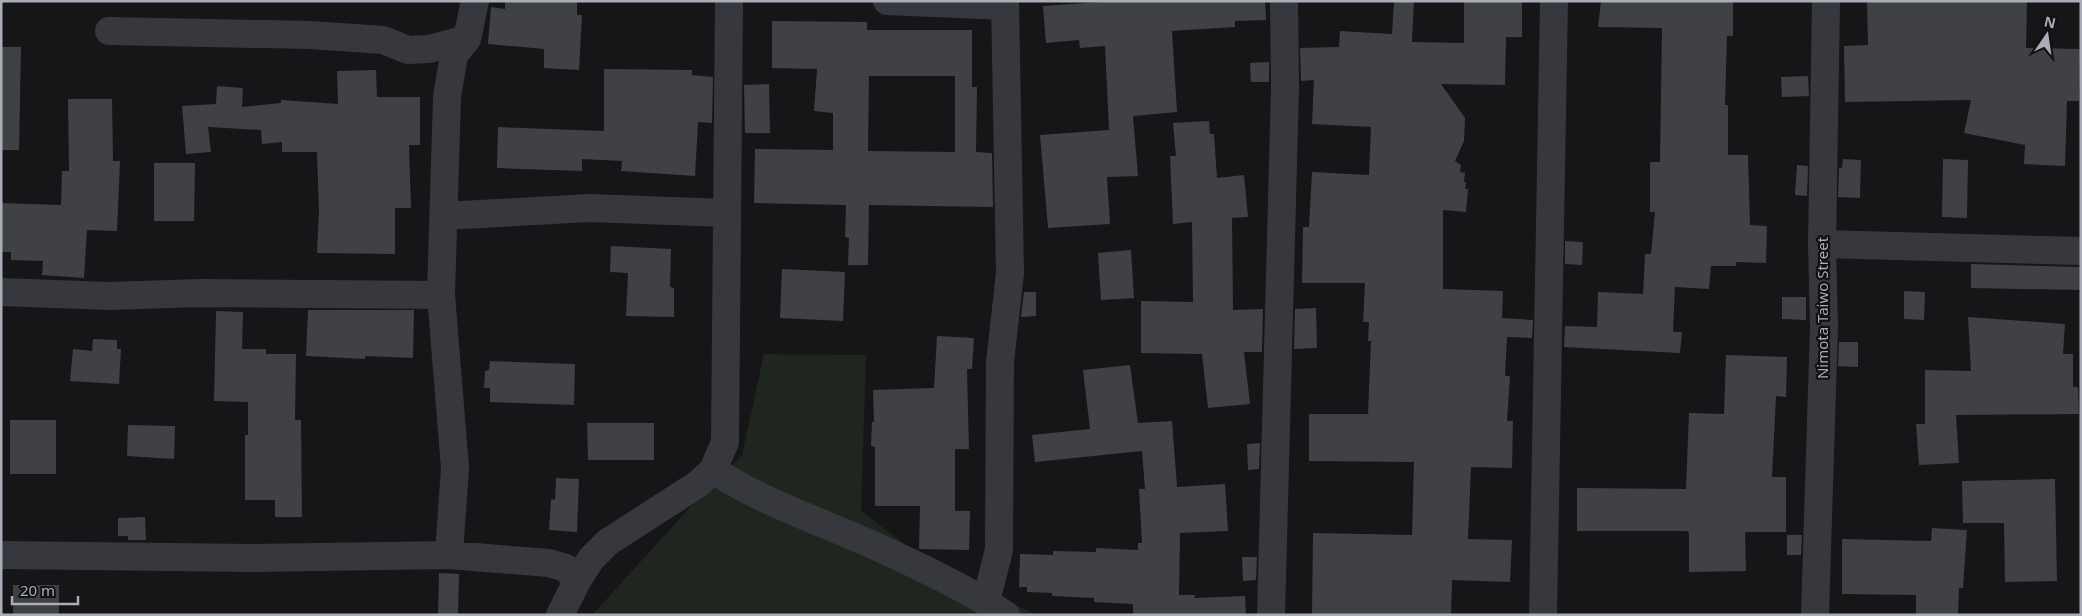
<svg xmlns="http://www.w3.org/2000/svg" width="2082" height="616" viewBox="0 0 2082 616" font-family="'Noto Sans',sans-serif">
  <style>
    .green { fill: #1e261f }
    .building { fill: #404145; fill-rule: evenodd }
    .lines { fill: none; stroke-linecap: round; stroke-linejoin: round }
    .minor { stroke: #37383d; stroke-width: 28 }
    .labels { text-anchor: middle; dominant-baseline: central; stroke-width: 4.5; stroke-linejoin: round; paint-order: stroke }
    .street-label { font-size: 15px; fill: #a8adb8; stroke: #111113 }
  </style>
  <rect width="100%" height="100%" fill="#161618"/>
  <!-- green -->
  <path class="green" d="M 764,354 L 866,355 L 861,511 L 942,572 L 1037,615 L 592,615 L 704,492 L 742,455 Z"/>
  <!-- building -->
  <path class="building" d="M 505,1 L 577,1 L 577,15 L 582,15 L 579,70 L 544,68 L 544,49 L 488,44 L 491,7 L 505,9 Z
    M 1114,1 L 1265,1 L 1266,20 L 1235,21 L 1235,27 L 1172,31 L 1177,112 L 1133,116 L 1138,176 L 1107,177 L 1110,224 L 1048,228 L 1040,135 L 1109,130 L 1105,46 L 1080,48 L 1079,40 L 1046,43 L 1043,6 Z
    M 1394,1 L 1414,1 L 1412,42 L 1464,43 L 1464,1 L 1522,1 L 1522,37 L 1506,37 L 1505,85 L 1441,84 L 1465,118 L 1464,141 L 1455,161 L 1461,165 L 1460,172 L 1465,173 L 1464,182 L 1466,182 L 1465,189 L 1468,189 L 1466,212 L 1443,210 L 1443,289 L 1503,291 L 1502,318 L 1533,320 L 1532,338 L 1507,337 L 1505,376 L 1510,376 L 1507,421 L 1513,421 L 1512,468 L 1471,467 L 1468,539 L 1512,540 L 1510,582 L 1452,580 L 1451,615 L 1312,615 L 1313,533 L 1412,535 L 1414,462 L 1309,461 L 1309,414 L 1368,414 L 1371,341 L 1368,341 L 1369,322 L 1363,322 L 1365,283 L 1302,283 L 1303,227 L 1309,227 L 1312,172 L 1369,175 L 1371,127 L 1312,124 L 1314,80 L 1301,81 L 1300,48 L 1339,47 L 1340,31 L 1392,34 Z
    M 1601,1 L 1733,1 L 1733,36 L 1727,36 L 1725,105 L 1728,105 L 1728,155 L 1748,155 L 1750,225 L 1767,226 L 1766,263 L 1736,262 L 1736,266 L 1711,266 L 1709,289 L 1675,287 L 1673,332 L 1682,332 L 1680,353 L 1564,347 L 1565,326 L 1597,327 L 1598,292 L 1643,294 L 1645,254 L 1651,254 L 1655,212 L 1650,212 L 1650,162 L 1660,162 L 1662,28 L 1598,27 Z
    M 1867,1 L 2027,1 L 2026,48 L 2080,49 L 2079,101 L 2067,101 L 2065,166 L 2024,164 L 2025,145 L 1964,133 L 1971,100 L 1845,102 L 1844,46 L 1868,45 Z
    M 772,21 L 867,22 L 867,30 L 972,30 L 972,87 L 977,87 L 976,152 L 992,153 L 993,207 L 869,205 L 868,265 L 848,265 L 849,238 L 845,237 L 846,205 L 754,203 L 755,149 L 833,150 L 833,113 L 814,111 L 817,69 L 772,68 ZM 869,76 L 955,76 L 955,152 L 868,151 Z
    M 1,47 L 21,47 L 19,150 L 1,150 Z
    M 1269,62 L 1269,82 L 1251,82 L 1250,63 Z
    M 604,69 L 692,70 L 692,75 L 713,77 L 712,123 L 698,122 L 695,176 L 621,171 L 622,161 L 582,159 L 582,171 L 497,168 L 498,127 L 604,131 Z
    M 376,70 L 377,97 L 420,97 L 420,145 L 409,145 L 411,208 L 395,208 L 395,254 L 317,253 L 319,211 L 317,152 L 282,152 L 282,142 L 262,144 L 261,130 L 208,127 L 211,152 L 186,154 L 182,106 L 216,104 L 217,86 L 243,88 L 242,107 L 281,103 L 281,100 L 338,104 L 337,71 Z
    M 1808,76 L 1809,96 L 1782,97 L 1781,77 Z
    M 769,84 L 770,133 L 745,133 L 744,85 Z
    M 68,99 L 112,99 L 113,161 L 120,161 L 117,231 L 87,230 L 84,278 L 42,275 L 43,261 L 11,260 L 11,252 L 1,252 L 2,203 L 61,205 L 62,171 L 69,171 Z
    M 1209,121 L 1210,134 L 1214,134 L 1217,178 L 1244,175 L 1248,217 L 1232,218 L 1233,310 L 1263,309 L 1262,352 L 1244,352 L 1250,404 L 1208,408 L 1202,354 L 1141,353 L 1141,301 L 1193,302 L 1192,222 L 1173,224 L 1170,156 L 1176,156 L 1173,123 Z
    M 1843,159 L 1861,160 L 1860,198 L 1838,197 L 1839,168 L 1842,168 Z
    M 1943,159 L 1968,160 L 1967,218 L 1942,217 Z
    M 154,163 L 195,163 L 194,221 L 154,221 Z
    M 1797,165 L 1808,166 L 1807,196 L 1795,195 Z
    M 1565,241 L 1583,242 L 1582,265 L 1565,264 Z
    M 611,246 L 671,249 L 670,287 L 674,288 L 674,317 L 626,316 L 628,273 L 610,272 Z
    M 1131,250 L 1134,298 L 1101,300 L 1098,253 Z
    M 1971,264 L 2081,267 L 2081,290 L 1971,288 Z
    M 782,269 L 845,272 L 843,321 L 780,318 Z
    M 1904,291 L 1925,292 L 1924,320 L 1904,319 Z
    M 1024,292 L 1036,292 L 1036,316 L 1021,317 Z
    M 1782,297 L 1806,297 L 1806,320 L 1782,319 Z
    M 1316,308 L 1317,348 L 1294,349 L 1295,309 Z
    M 308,310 L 414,310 L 413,358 L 365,356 L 365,359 L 306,356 Z
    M 216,311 L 243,312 L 242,349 L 266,349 L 266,354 L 296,354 L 295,420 L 301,420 L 302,517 L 275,517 L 275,500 L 245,500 L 245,435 L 248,435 L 248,402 L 214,401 Z
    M 1968,317 L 2065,324 L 2063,354 L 2073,354 L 2073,387 L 2078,387 L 2079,414 L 1956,415 L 1959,463 L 1919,465 L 1916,424 L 1925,424 L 1925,370 L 1971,371 Z
    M 937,336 L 974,338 L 972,369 L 967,369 L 969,449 L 955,449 L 955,511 L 970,511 L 969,550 L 919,549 L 920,506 L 875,506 L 875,447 L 871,446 L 872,422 L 874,422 L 873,390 L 934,388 Z
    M 93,339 L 117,340 L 117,349 L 121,349 L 119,384 L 70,381 L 73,349 L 92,351 Z
    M 1839,342 L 1858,342 L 1858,367 L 1838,366 Z
    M 1726,355 L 1787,357 L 1786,397 L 1776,396 L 1772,477 L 1786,477 L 1786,532 L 1745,532 L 1746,571 L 1689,572 L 1689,533 L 1687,531 L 1577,531 L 1577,488 L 1686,489 L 1689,413 L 1724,414 Z
    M 490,361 L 575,364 L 574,405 L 490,402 L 490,388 L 484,388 L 485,371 L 489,370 Z
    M 1130,365 L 1138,423 L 1172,421 L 1177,487 L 1225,484 L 1228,531 L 1180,533 L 1179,595 L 1195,595 L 1194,598 L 1245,596 L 1246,615 L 1133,615 L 1133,604 L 1094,602 L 1094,598 L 1052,596 L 1052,593 L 1027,592 L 1027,587 L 1019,587 L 1020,554 L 1053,555 L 1053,551 L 1096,552 L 1096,548 L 1138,550 L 1138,543 L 1142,543 L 1139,489 L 1145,489 L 1142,451 L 1035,462 L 1032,435 L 1090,429 L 1083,370 Z
    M 10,420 L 56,420 L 56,474 L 10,474 Z
    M 587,423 L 654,423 L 654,460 L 588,460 Z
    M 128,425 L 175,426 L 174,459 L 127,456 Z
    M 1260,443 L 1259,469 L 1248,470 L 1247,444 Z
    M 556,478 L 579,479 L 577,532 L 549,530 L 551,499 L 555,500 Z
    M 2055,479 L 2057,581 L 2005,582 L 2004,523 L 1963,523 L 1962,481 Z
    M 145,517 L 146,540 L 128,540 L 128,536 L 118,536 L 118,518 Z
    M 1932,528 L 1967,530 L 1963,588 L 1959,588 L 1958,615 L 1916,615 L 1916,595 L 1842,594 L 1842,539 L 1931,541 Z
    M 1787,535 L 1802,535 L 1801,555 L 1787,555 Z
    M 1242,557 L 1257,557 L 1256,580 L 1243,581 Z
    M 439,573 L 459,574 L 458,615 L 438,615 Z
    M 13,585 L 59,585 L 59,615 L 13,615 Z"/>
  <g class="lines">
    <!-- minor -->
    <path class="minor" d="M 887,1 L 1005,6
      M 109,31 L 311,35 L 383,40 L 408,50 L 429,49 L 467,39
      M 444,216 L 589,208 L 727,213
      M 1822,244 L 2081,251
      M 1,292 L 109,296 L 201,293 L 441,295
      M 713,470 C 764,503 820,521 875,546 C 919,566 966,588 1006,615
      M 1,555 L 252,558 L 449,555 L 549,563 L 566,568 L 577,581
      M 449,555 L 455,468 L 441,295 L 447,97 L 454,55 L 467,39 L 475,1
      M 986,601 L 999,550 L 1000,362 L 1010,273 L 1005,1
      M 560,615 L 577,581 L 591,559 L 608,542 L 698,484 L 713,470 L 725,442 L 729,1
      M 1271,615 L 1285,87 L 1284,1
      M 1543,615 L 1554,1
      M 1815,615 L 1824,327 L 1822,244 L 1826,1"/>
  </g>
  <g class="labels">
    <!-- street labels -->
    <g class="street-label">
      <text transform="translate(1822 308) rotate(-90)">Nimota Taiwo Street</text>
    </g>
  </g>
  <!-- border -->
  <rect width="2082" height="616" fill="none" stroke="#a8adb8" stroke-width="5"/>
  <!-- north arrow -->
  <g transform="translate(2047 35) rotate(13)" stroke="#111113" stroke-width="4" paint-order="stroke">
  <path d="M0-4L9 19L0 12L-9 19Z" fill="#a8adb8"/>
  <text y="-8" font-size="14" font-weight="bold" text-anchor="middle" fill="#a8adb8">N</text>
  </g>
  <!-- scale -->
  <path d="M12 596v8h66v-8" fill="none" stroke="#a8adb8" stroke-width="2.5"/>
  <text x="20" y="596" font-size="15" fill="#a8adb8" stroke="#111113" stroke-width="4" paint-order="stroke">20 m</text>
</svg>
